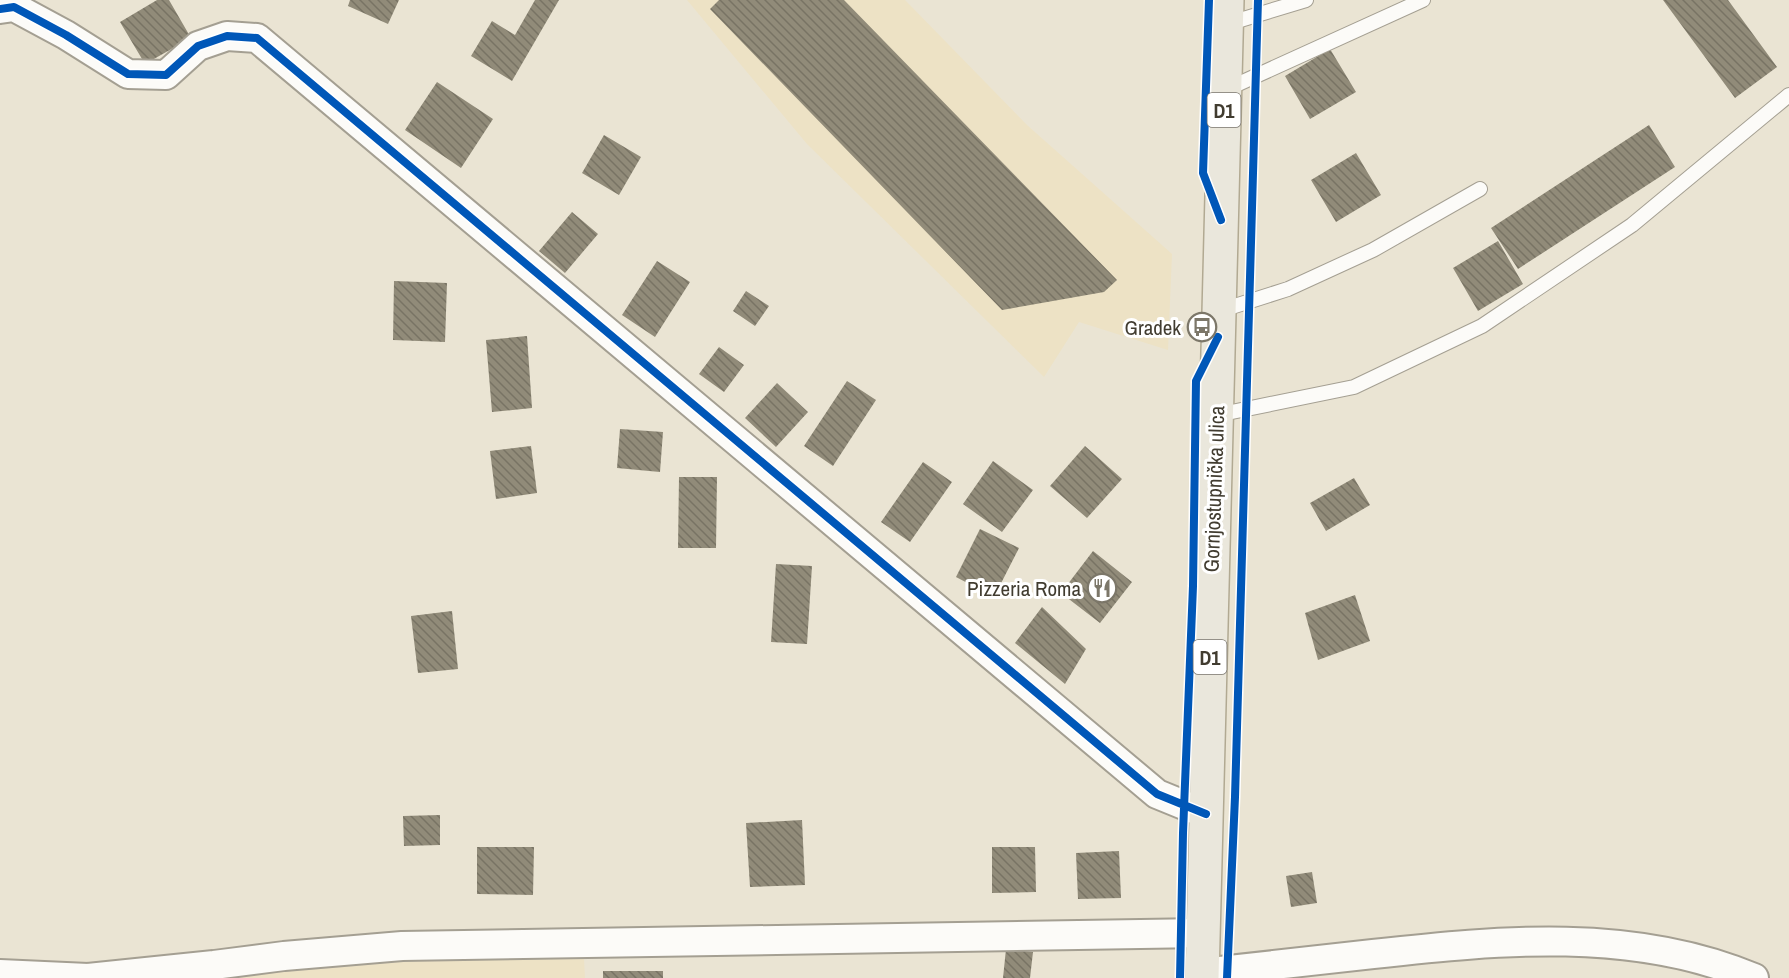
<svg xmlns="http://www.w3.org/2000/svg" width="1789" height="978" viewBox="0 0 1789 978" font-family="'Archivo Narrow',sans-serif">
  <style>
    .built { fill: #ede2c5 }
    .building { fill: url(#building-back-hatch) }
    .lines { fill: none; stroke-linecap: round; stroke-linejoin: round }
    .service-casing { stroke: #a49f92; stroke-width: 16 }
    .minor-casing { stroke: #a49f92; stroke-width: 32 }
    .primary-casing { stroke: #b1a992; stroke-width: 36 }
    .service { stroke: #fcfbf8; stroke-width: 14 }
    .minor { stroke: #fcfbf8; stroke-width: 28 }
    .primary { stroke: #eae7dc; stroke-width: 33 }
    .cycleway-casing { stroke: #fff; stroke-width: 11 }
    .cycleway { stroke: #0057b8; stroke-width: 8 }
    .labels { text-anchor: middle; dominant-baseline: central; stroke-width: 6; stroke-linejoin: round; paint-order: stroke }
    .shield { fill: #fff; stroke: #7a766e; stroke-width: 1.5 }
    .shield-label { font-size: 20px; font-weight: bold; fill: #413c30 }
    .poi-label { font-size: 21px; fill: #413c30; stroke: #fff; text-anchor: end }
    .street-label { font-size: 21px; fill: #413c30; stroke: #fff }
  </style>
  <defs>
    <pattern id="building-back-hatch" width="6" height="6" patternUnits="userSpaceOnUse" patternTransform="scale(1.5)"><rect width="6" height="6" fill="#918b79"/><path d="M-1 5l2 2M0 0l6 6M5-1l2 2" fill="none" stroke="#787364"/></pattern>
  </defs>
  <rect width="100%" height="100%" fill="#eae4d3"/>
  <!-- built -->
  <path class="built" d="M 687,0 L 905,0 L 1027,125 L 1172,254 L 1168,350 L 1079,322 L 1044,377 L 807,144 Z
    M 399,958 L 584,959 L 585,978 L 173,978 Z"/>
  <!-- building -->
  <path class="building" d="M 157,0 L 169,0 L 191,38 L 145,64 L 120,22 Z
    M 350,0 L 399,0 L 388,24 L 348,6 Z
    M 535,0 L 559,0 L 512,81 L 471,56 L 492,21 L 515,35 Z
    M 719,0 L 844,0 L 1117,280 L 1104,292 L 1002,310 L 710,9 Z
    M 1663,0 L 1728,0 L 1777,67 L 1735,98 Z
    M 1330,49 L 1356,92 L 1310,119 L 1285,76 Z
    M 437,82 L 493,119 L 461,168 L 405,130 Z
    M 1649,125 L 1675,167 L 1518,269 L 1491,228 Z
    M 604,135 L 641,157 L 619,195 L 582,173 Z
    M 1356,153 L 1381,195 L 1336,222 L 1311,180 Z
    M 572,212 L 598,234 L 565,273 L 539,251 Z
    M 1498,241 L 1523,284 L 1478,311 L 1453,268 Z
    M 657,261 L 690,282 L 655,337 L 622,315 Z
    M 394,281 L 447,283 L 445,342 L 393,340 Z
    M 746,291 L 769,306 L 755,326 L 733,311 Z
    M 527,336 L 532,408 L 492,412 L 486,340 Z
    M 719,347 L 744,365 L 724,392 L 699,374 Z
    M 847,381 L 876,400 L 833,466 L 804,446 Z
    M 777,383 L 808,412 L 776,447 L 745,418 Z
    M 620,429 L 663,432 L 660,472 L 617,468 Z
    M 531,446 L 537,493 L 496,499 L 490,451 Z
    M 1085,446 L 1122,479 L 1087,518 L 1050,486 Z
    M 993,461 L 1033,490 L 1002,532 L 963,504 Z
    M 923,462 L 952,482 L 910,542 L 881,522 Z
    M 679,477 L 717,477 L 716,548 L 678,548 Z
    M 1354,478 L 1370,505 L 1326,531 L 1310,503 Z
    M 980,529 L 1019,548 L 994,597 L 956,577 Z
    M 1093,551 L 1132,582 L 1100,623 L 1061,593 Z
    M 776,564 L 812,566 L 807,644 L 771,642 Z
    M 1355,595 L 1370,641 L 1318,660 L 1305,613 Z
    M 1042,607 L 1086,649 L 1065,684 L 1015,643 Z
    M 452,611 L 458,669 L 418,673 L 411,616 Z
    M 440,815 L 440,845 L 404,846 L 403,816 Z
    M 802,820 L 805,885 L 750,887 L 746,823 Z
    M 477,847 L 534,847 L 533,895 L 477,894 Z
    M 992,847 L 1035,847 L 1036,892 L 992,893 Z
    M 1119,851 L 1121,898 L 1078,899 L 1076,853 Z
    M 1312,872 L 1317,903 L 1291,907 L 1286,876 Z
    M 1006,949 L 1033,952 L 1030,978 L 1003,978 Z
    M 603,971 L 663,971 L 663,978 L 603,978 Z"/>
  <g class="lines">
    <!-- service casing -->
    <g class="service-casing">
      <path id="service" d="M 1227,24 L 1306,0
        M 1225,90 L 1423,0
        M 1219,311 L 1288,289 L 1373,250 L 1480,189
        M 1217,415 L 1354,387 L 1482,326 L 1632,225 L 1789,95"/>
    </g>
    <!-- minor casing -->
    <g class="minor-casing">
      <path id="minor" d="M 0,9 L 14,7 L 66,35 L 128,74 L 166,75 L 198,46 L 227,36 L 257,38 L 1157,794 L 1206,814
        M 1202,973 C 1259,967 1316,960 1373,954 C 1500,940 1634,927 1754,978
        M 0,974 L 88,978 L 214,965 L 284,956 L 402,946 L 1203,933"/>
    </g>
    <!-- primary casing -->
    <g class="primary-casing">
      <path id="primary" d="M 1202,978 L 1227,0"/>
    </g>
    <!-- service -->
    <use href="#service" class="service"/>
    <!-- minor -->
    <use href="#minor" class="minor"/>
    <!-- primary -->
    <use href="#primary" class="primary"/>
    <!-- cycleway casing -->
    <g class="cycleway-casing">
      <path id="cycleway" d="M 1209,0 L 1203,173 L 1221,220
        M 0,9 L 14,7 L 66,35 L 128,74 L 166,75 L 198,46 L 227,36 L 257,38 L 1157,794 L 1206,814
        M 1180,978 L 1183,833 L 1193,586 L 1196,381 L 1218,337
        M 1227,978 L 1235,797 L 1258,0"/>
    </g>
    <!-- cycleway -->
    <use href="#cycleway" class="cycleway"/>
  </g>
  <!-- icons -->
  <defs>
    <g id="bus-ring" transform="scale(1.5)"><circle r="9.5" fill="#fff" stroke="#7c7769" stroke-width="1.5"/><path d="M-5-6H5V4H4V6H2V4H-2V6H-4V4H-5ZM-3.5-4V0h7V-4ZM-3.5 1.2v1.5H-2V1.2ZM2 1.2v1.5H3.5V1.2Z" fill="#7c7769"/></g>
    <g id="restaurant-ring" transform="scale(1.5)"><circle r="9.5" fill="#fff" stroke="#7c7769" stroke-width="1.5"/><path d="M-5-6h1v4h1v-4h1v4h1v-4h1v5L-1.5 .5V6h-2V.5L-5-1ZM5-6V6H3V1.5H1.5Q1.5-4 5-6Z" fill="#7c7769"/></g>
  </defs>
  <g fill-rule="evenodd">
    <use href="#bus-ring" x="1202" y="327"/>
    <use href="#restaurant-ring" x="1102" y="588"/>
  </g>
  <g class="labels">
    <!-- shield labels -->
    <g class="shield">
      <rect x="1207.5" y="93" width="33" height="34" rx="4.5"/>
      <rect x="1193.5" y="640" width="33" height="34" rx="4.5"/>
    </g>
    <g class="shield-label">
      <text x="1224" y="110">D1</text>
      <text x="1210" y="657">D1</text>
    </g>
    <!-- poi labels -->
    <g class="poi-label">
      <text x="1181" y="327">Gradek</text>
      <text x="1081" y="588">Pizzeria Roma</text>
    </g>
    <!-- street labels -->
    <g class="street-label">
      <text transform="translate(1214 489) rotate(-88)">Gornjostupnička ulica</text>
    </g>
  </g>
</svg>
